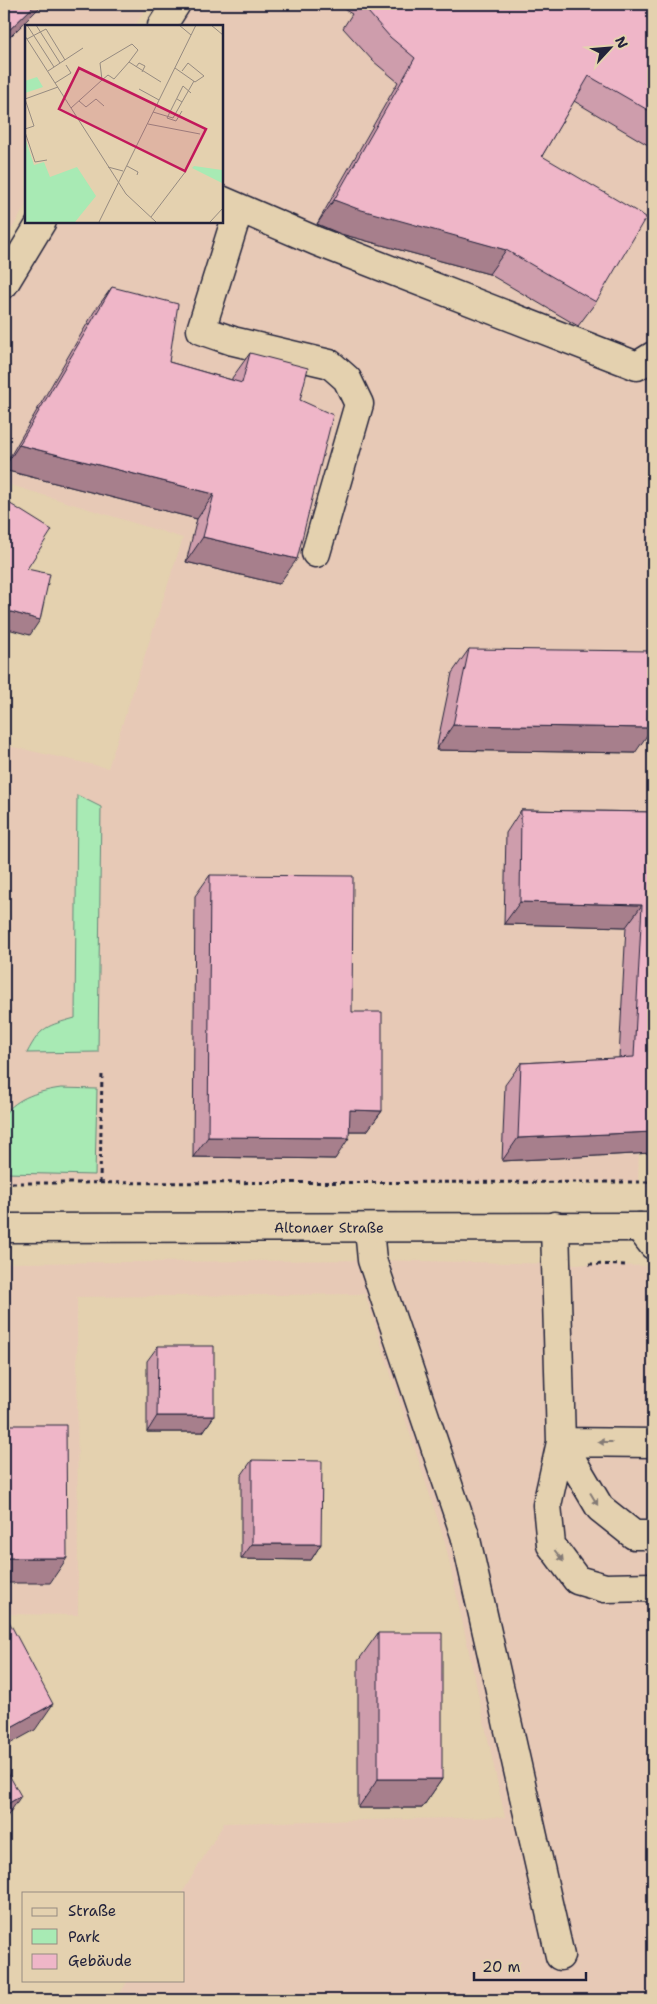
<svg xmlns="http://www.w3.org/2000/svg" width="657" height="2004" viewBox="0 0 657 2004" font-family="'Shantell Sans',sans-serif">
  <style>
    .built { fill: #e7c9b6 }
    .green { fill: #a8eab4; stroke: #658678 }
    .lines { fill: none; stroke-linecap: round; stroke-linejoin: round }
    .minor-casing { stroke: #22223b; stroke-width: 31 }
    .major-casing { stroke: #22223b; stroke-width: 31 }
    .path { stroke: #22223b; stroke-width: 3; stroke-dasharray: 4 4; stroke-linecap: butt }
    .minor { stroke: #e4d1af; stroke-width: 28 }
    .major { stroke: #e4d1af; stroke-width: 28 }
    .wall { fill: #ce9dac; stroke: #22223b }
    .shaded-wall { fill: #a77f8c; stroke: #22223b }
    .building { fill: #efb6c8; stroke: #22223b }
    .oneway { fill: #837a75 }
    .labels { text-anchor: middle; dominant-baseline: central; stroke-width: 4; stroke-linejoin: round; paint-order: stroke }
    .street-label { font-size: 14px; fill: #22223b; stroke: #e4d1af }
    .inset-road { fill: none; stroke: #968b81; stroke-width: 1 }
    .view { fill: #c2185b; fill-opacity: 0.15; stroke: #c2185b; stroke-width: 2.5 }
    .inset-edge { fill: none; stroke: #22223b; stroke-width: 2.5 }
  </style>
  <rect width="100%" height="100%" fill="#e4d1af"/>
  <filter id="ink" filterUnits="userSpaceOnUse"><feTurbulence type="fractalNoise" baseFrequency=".02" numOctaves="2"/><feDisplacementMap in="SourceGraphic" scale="10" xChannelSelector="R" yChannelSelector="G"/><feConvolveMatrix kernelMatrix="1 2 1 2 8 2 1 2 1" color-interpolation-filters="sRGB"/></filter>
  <g filter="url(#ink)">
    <!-- built -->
    <path class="built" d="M 4,4 L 148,4 L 135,26 L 26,26 L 26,205 L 4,242 Z
      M 192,4 L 653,4 L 653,670 L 638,1182 L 4,1183 L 4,745 L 108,768 L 183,538 L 4,483 L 4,307 L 57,221 L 221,221 L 221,26 L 178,26 Z
      M 372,1260 L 653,1266 L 653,2000 L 116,2000 L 128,1980 L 184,1980 L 184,1893 L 182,1893 L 224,1823 L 505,1817 L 445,1542 L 365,1294 L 77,1297 L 78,1615 L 4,1614 L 4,1263 Z"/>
    <!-- green -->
    <path class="green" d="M 77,795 L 101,807 L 98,1052 L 27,1053 C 41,1026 47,1026 75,1018 Z
      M 61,1088 L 97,1089 L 95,1175 L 4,1173 L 4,1115 C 17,1097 40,1091 61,1088 Z"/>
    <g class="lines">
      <!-- minor casing -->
      <g class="minor-casing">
        <path id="minor" d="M 162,26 L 176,4
          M 221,200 L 316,241 L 637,366 L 653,356
          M 239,208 L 201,330 L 233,341 L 330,364 L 347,379 L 359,404 L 316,553
          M 4,284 L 42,221
          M 555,1226 L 561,1442 L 600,1508 L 634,1535 L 653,1535
          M 639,1227 L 653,1245
          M 369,1229 L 372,1260 L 465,1535 L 560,1956
          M 653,1443 L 561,1442 L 547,1505 L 551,1545 L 577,1580 L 605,1588 L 653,1587"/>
      </g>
      <!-- major casing -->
      <g class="major-casing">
        <g id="major">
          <path id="s1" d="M 4,1228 L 653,1227"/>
        </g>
      </g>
      <!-- path -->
      <path class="path" d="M 4,1183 L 653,1182
        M 100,1183 L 102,1072
        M 589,1264 L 626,1265"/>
      <!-- minor -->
      <use href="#minor" class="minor"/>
      <!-- major -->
      <use href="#major" class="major"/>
    </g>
    <!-- wall -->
    <path class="wall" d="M 335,4 L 653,4 L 653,148 L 574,101 L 542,156 L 596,302 L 578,326 L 489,274 L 341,234 L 317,224 L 398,82 L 373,61 L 343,28 L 352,14 Z
      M 112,287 L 169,362 L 232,380 L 232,378 L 250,353 L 300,400 L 279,584 L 186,562 L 197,519 L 4,470 L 4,467 L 94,312 Z
      M 469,649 L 635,753 L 436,750 L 452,673 Z
      M 521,810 L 653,812 L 653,1161 L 652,1161 L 652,1153 L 502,1161 L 505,1085 L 521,1063 L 619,1058 L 626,927 L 504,924 L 506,833 Z
      M 210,875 L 352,1012 L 382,1111 L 367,1131 L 349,1131 L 335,1159 L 193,1157 L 195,896 Z
      M 158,1346 L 214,1416 L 203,1432 L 147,1432 L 147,1361 Z
      M 252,1460 L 321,1544 L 311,1560 L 241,1559 L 241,1476 Z
      M 378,1633 L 442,1779 L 422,1808 L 358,1808 L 358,1661 Z"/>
    <!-- shaded-wall -->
    <path class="shaded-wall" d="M 36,4 L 43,4 L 4,43 L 4,35 Z
      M 334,200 L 506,250 L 489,274 L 341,234 L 317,224 Z
      M 19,445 L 214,494 L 197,519 L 4,470 L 4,468 Z
      M 203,537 L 297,559 L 279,584 L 186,562 Z
      M 4,610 L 40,620 L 30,635 L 4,628 Z
      M 453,725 L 652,728 L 635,753 L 436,750 Z
      M 520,902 L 642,905 L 626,927 L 504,924 Z
      M 350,1110 L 382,1111 L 367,1131 L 335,1131 Z
      M 653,1132 L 653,1152 L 652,1153 L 502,1161 L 518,1138 Z
      M 208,1137 L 349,1138 L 335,1159 L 193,1157 Z
      M 157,1416 L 214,1416 L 203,1432 L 147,1432 Z
      M 252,1544 L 321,1544 L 311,1560 L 241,1559 Z
      M 4,1558 L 67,1558 L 50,1583 L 4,1583 Z
      M 53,1704 L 35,1730 L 4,1747 L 4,1731 Z
      M 378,1779 L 442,1779 L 422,1808 L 358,1808 Z
      M 21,1796 L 4,1821 L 4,1806 Z"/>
    <!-- building -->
    <path class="building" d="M 4,4 L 36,4 L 4,35 Z
      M 361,4 L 653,4 L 653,113 L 589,76 L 542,156 L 646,217 L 596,302 L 506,250 L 358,209 L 334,200 L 415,58 L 390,37 Z
      M 112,287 L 178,304 L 169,362 L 242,383 L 250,353 L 308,368 L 300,400 L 333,415 L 297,559 L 203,537 L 214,494 L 19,445 Z
      M 4,500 L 52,530 L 27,569 L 50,574 L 40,620 L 4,610 Z
      M 469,649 L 653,651 L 652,728 L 453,725 Z
      M 521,810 L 653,812 L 653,1132 L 518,1138 L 521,1063 L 634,1057 L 642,905 L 520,902 Z
      M 210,875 L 353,876 L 352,1012 L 382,1012 L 382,1111 L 350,1110 L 349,1138 L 208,1137 Z
      M 158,1346 L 214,1346 L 214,1416 L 157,1416 Z
      M 4,1425 L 66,1425 L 67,1558 L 4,1558 Z
      M 252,1460 L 322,1461 L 321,1544 L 252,1544 Z
      M 4,1612 L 53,1704 L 4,1731 Z
      M 378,1633 L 442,1633 L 442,1779 L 378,1779 Z
      M 4,1766 L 21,1796 L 4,1806 Z"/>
    <!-- one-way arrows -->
    <defs><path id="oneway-solid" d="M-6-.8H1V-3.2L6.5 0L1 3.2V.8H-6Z" transform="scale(1.25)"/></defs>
    <g class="oneway">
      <use href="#oneway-solid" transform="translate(605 1442) rotate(-180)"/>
      <use href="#oneway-solid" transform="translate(594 1499) rotate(59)"/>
      <use href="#oneway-solid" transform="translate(559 1556) rotate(53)"/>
    </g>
  </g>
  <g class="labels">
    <!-- street labels -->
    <g class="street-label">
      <text stroke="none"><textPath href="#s1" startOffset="325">Altonaer Straße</textPath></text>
    </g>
  </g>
  <!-- overview -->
  <g transform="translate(25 25)">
    <rect width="198" height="198" fill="#e4d1af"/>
    <path d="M 12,52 L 18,62 L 0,68 L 0,56 ZM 0,112 L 9,140 L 19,137 L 25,152 L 52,142 L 71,171 L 50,197 L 0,197 ZM 169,141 L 197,145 L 197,158 L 167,143 Z" fill="#a8eab4"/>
    <path class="inset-road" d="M 2,0 L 29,42M 11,0 L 35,38M 154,0 L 166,10M 186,0 L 198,10M 0,11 L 101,169 L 131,197M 2,14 L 21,4 L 40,35M 111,42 L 114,38 L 120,41 L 117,47M 150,43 L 170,57 L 179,51 L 163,38 L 157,46M 23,46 L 58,23M 77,55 L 83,50 L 89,54 L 104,37M 30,58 L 46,48 L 41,40M 114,64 L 134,75M 152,74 L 157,77 L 169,56M 54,76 L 61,82 L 71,74 L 79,81M 46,83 L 77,55 L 75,38 L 107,19 L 113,25 L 104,37 L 136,57M 157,86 L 151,96 L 142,93 L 158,61 L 166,68M 128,87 L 148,93 L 157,77M 123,99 L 175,109M 0,104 L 9,101 L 0,74 L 33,62M 0,107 L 10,137 L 22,135M 102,141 L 113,147 L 112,150M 83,142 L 98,146M 126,192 L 161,146M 74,197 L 171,0M 185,197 L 198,183"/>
    <path class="view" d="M 54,43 L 181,104 L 160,146 L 34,84 Z"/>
    <rect width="198" height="198" class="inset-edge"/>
  </g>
  <!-- margin -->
  <rect width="657" height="2004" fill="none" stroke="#e4d1af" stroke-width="20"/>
  <rect x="10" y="10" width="637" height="1984" fill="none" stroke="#22223b" stroke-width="2" filter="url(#ink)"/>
  <!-- legend -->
  <rect x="22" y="1892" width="162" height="90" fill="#e4d1af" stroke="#968b81"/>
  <rect x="32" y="1908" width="25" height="8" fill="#e4d1af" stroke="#968b81"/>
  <text x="68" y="1916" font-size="15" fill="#22223b">Straße</text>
  <rect x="32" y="1929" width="25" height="15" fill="#a8eab4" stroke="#968b81"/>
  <text x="68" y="1942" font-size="15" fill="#22223b">Park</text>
  <rect x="32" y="1954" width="25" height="15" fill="#efb6c8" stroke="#968b81"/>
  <text x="68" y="1966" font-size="15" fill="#22223b">Gebäude</text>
  <!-- north arrow -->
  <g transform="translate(610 48) rotate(64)" stroke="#e4d1af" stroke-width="4" paint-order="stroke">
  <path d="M0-4L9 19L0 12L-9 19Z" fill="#22223b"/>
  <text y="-8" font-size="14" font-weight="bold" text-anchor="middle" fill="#22223b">N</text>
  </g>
  <!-- scale -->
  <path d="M474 1972v8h112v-8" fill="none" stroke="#22223b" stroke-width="2.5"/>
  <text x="482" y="1972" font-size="15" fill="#22223b" stroke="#e4d1af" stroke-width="4" paint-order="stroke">20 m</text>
</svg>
